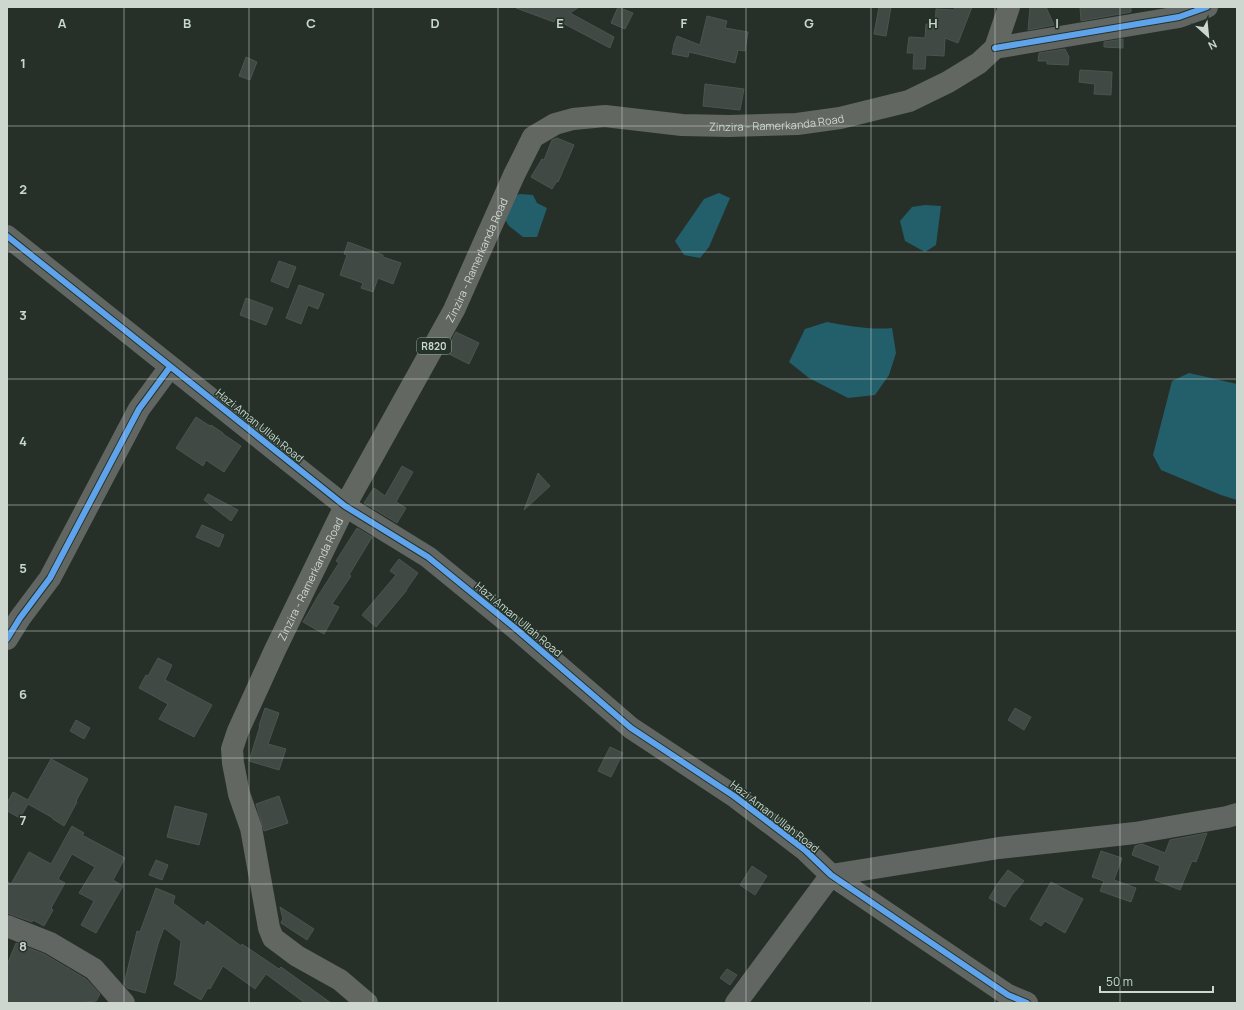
<svg xmlns="http://www.w3.org/2000/svg" width="1244" height="1010" viewBox="0 0 1244 1010" font-family="Manrope,sans-serif">
  <style>
    .water { fill: #225f6a }
    .building { fill: #404944; stroke: #4b5450 }
    .lines { fill: none; stroke-linecap: round; stroke-linejoin: round }
    .minor { stroke: #626662; stroke-width: 22 }
    .major { stroke: #626761; stroke-width: 22 }
    .cycleway-casing { stroke: #233328; stroke-width: 8 }
    .cycleway { stroke: #60a3ed; stroke-width: 6 }
    .grid { fill: none; stroke: #cdd6cf; stroke-width: 1; stroke-opacity: 0.55 }
    .labels { text-anchor: middle; dominant-baseline: central; stroke-width: 3; stroke-linejoin: round; paint-order: stroke }
    .shield { fill: #233328; stroke: #9aa59d; stroke-width: 1 }
    .shield-label { font-size: 10px; font-weight: bold; fill: #cdd6cf }
    .street-label { font-size: 11px; fill: #cdd6cf; stroke: #233328 }
    .grid-label { font-size: 13px; text-anchor: middle; font-weight: bold; fill: #cdd6cf; stroke: #233328; stroke-width: 3; stroke-linejoin: round; paint-order: stroke }
  </style>
  <rect width="100%" height="100%" fill="#263029"/>
  <!-- water -->
  <path class="water" d="M 719,193 L 730,198 L 709,247 L 700,258 L 684,255 L 675,241 L 704,199 Z
    M 521,194 L 533,195 L 537,203 L 547,208 L 537,237 L 523,237 L 509,226 L 502,215 L 508,197 Z
    M 925,205 L 941,206 L 936,245 L 925,252 L 905,241 L 900,221 L 912,207 Z
    M 827,322 C 849,326 870,330 892,328 L 896,353 L 889,375 L 875,395 L 848,398 L 809,378 L 789,362 L 805,329 Z
    M 1189,373 L 1237,384 L 1237,500 L 1221,495 L 1161,470 L 1153,455 L 1172,381 Z"/>
  <!-- building -->
  <path class="building" d="M 517,7 L 579,7 L 570,13 L 614,37 L 610,48 L 555,19 L 554,22 L 516,8 Z
    M 618,7 L 633,13 L 625,29 L 611,23 Z
    M 879,7 L 891,7 L 886,36 L 874,34 Z
    M 955,7 L 972,7 L 958,43 L 945,38 L 944,56 L 926,55 L 925,69 L 913,69 L 914,53 L 907,53 L 909,37 L 925,38 L 926,24 L 935,25 L 936,9 L 954,10 Z
    M 1030,7 L 1046,7 L 1054,25 L 1028,30 Z
    M 1080,7 L 1131,7 L 1131,12 L 1081,21 Z
    M 707,16 L 727,21 L 725,28 L 748,32 L 745,51 L 738,50 L 735,63 L 689,52 L 688,57 L 672,54 L 674,44 L 677,36 L 700,45 Z
    M 1123,39 L 1123,48 L 1104,47 L 1104,42 Z
    M 1065,49 L 1069,57 L 1068,65 L 1047,64 L 1047,61 L 1038,61 L 1039,53 Z
    M 246,57 L 257,62 L 250,80 L 239,76 Z
    M 1080,70 L 1112,72 L 1111,95 L 1094,94 L 1095,84 L 1079,82 Z
    M 705,84 L 744,89 L 740,110 L 703,106 Z
    M 557,138 L 574,145 L 558,182 L 557,181 L 552,189 L 531,177 L 542,159 L 544,160 L 552,140 Z
    M 348,242 L 383,255 L 383,257 L 401,263 L 393,284 L 378,278 L 373,292 L 361,288 L 363,283 L 340,275 L 347,255 L 344,254 Z
    M 279,261 L 296,267 L 288,288 L 271,281 Z
    M 299,285 L 324,294 L 318,309 L 308,305 L 301,324 L 286,318 Z
    M 246,298 L 273,308 L 266,325 L 240,315 Z
    M 456,332 L 479,343 L 469,364 L 445,352 Z
    M 196,417 L 210,426 L 211,425 L 223,433 L 223,434 L 241,446 L 224,472 L 206,460 L 203,466 L 176,448 Z
    M 402,466 L 413,472 L 396,502 L 406,508 L 397,523 L 364,503 L 374,488 L 385,496 Z
    M 538,473 L 550,486 L 524,510 Z
    M 208,494 L 238,510 L 231,521 L 204,500 Z
    M 202,525 L 224,535 L 219,547 L 196,537 Z
    M 357,528 L 372,537 L 349,575 L 351,576 L 332,604 L 339,607 L 324,634 L 303,622 L 318,596 L 339,563 L 336,561 Z
    M 399,559 L 418,573 L 406,590 L 407,590 L 376,627 L 362,615 L 396,575 L 390,571 Z
    M 158,658 L 172,665 L 165,680 L 212,705 L 194,737 L 159,719 L 168,704 L 139,688 L 146,675 L 148,676 Z
    M 265,708 L 279,713 L 268,744 L 286,749 L 279,770 L 249,761 L 260,726 L 259,726 Z
    M 1015,708 L 1031,717 L 1024,730 L 1008,720 Z
    M 76,720 L 90,728 L 84,739 L 70,731 Z
    M 610,747 L 623,753 L 611,777 L 598,771 Z
    M 51,759 L 88,779 L 76,801 L 77,802 L 64,826 L 53,819 L 53,818 L 28,804 L 20,818 L 7,811 L 7,803 L 13,792 L 28,800 Z
    M 279,796 L 288,823 L 264,831 L 256,804 Z
    M 175,806 L 207,814 L 199,845 L 167,837 Z
    M 72,826 L 84,833 L 82,835 L 125,858 L 113,880 L 123,886 L 96,933 L 81,925 L 94,901 L 79,893 L 95,867 L 72,854 L 58,879 L 65,883 L 51,908 L 53,910 L 44,926 L 33,920 L 32,922 L 7,913 L 7,881 L 11,884 L 29,852 L 51,864 Z
    M 1207,833 L 1196,862 L 1192,861 L 1180,890 L 1155,880 L 1160,866 L 1132,855 L 1135,846 L 1142,844 L 1165,853 L 1170,840 Z
    M 1101,851 L 1122,858 L 1114,880 L 1136,888 L 1131,902 L 1100,891 L 1104,881 L 1092,877 Z
    M 156,860 L 168,865 L 162,880 L 149,875 Z
    M 752,866 L 767,876 L 755,895 L 740,885 Z
    M 1008,870 L 1024,881 L 1012,895 L 1005,907 L 989,898 L 998,883 Z
    M 1051,882 L 1083,899 L 1065,933 L 1045,921 L 1041,926 L 1030,919 Z
    M 156,888 L 175,896 L 173,903 L 204,926 L 207,921 L 241,946 L 242,944 L 279,969 L 281,967 L 331,1003 L 305,1003 L 266,974 L 255,989 L 223,966 L 210,989 L 208,988 L 201,1000 L 174,984 L 176,979 L 181,941 L 164,928 L 158,944 L 145,993 L 127,988 L 124,984 L 137,931 L 140,932 Z
    M 280,907 L 314,929 L 307,940 L 281,923 L 283,919 Z
    M 16,943 L 44,954 L 86,979 L 100,994 L 96,1001 L 76,1003 L 7,1003 L 7,965 Z
    M 727,969 L 737,975 L 730,985 L 720,978 Z"/>
  <g class="lines">
    <!-- minor -->
    <path class="minor" d="M 995,48 L 1179,17 L 1207,7
      M 7,236 L 345,506 L 428,557 L 515,628 L 631,728 L 734,796 L 805,850 L 831,875 L 1008,995 L 1027,1003
      M 7,639 L 20,618 L 50,578 L 139,409 L 170,367
      M 7,926 L 50,943 L 94,969 L 124,1003
      M 736,1003 L 831,875 L 999,848 L 1135,833 L 1227,817 L 1237,814"/>
    <!-- major -->
    <path class="major" id="s1" d="M 367,1003 L 340,980 L 297,956 L 273,938 L 269,928 L 251,828 L 239,794 L 233,763 L 232,749 L 238,731 L 275,650 L 345,506 L 454,310 L 514,175 L 533,137 L 555,124 L 573,119 L 605,116 L 682,125 L 729,126 L 797,124 L 840,118 L 909,101 L 948,82 L 979,63 L 995,48 L 1009,7"/>
    <!-- cycleway casing -->
    <g class="cycleway-casing">
      <path id="cycleway" d="M 995,48 L 1179,17 L 1207,7
        M 7,236 L 345,506 L 428,557 L 515,628 L 631,728 L 734,796 L 805,850 L 831,875 L 1008,995 L 1027,1003
        M 7,639 L 20,618 L 50,578 L 139,409 L 170,367"/>
    </g>
    <!-- cycleway -->
    <use href="#cycleway" class="cycleway"/>
  </g>
  <!-- grid -->
  <path class="grid" d="M 124,7 L 124,1003M 249,7 L 249,1003M 373,7 L 373,1003M 498,7 L 498,1003M 622,7 L 622,1003M 746,7 L 746,1003M 871,7 L 871,1003M 995,7 L 995,1003M 1120,7 L 1120,1003M 7,126 L 1237,126M 7,252 L 1237,252M 7,379 L 1237,379M 7,505 L 1237,505M 7,631 L 1237,631M 7,758 L 1237,758M 7,884 L 1237,884"/>
  <g class="labels">
    <!-- shield labels -->
    <rect class="shield" x="417" y="338" width="34" height="16" rx="3"/>
    <g class="shield-label">
      <text x="434" y="346">R820</text>
    </g>
    <!-- street labels -->
    <g class="street-label">
      <text stroke="none"><textPath href="#s1" startOffset="1240">Zinzira - Ramerkanda Road</textPath></text>
      <text stroke="none"><textPath href="#s1" startOffset="856">Zinzira - Ramerkanda Road</textPath></text>
      <text transform="translate(260 425) rotate(39)">Hazi Aman Ullah Road</text>
      <text stroke="none"><textPath href="#s1" startOffset="496">Zinzira - Ramerkanda Road</textPath></text>
      <text transform="translate(519 619) rotate(40)">Hazi Aman Ullah Road</text>
      <text transform="translate(775 816) rotate(38)">Hazi Aman Ullah Road</text>
    </g>
  </g>
  <g class="grid-label">
    <text x="62" y="28">A</text>
    <text x="187" y="28">B</text>
    <text x="311" y="28">C</text>
    <text x="435" y="28">D</text>
    <text x="560" y="28">E</text>
    <text x="684" y="28">F</text>
    <text x="809" y="28">G</text>
    <text x="933" y="28">H</text>
    <text x="1057" y="28">I</text>
    <text x="23" y="68">1</text>
    <text x="23" y="194">2</text>
    <text x="23" y="320">3</text>
    <text x="23" y="446">4</text>
    <text x="23" y="573">5</text>
    <text x="23" y="699">6</text>
    <text x="23" y="825">7</text>
    <text x="23" y="951">8</text>
  </g>
  <!-- border -->
  <rect width="1244" height="1010" fill="none" stroke="#cdd6cf" stroke-width="16"/>
  <!-- north arrow -->
  <g transform="translate(1208 36) rotate(153)" stroke="#233328" stroke-width="3" paint-order="stroke">
  <path d="M0-3L7 15L0 10L-7 15Z" fill="#cdd6cf"/>
  <text y="-6" font-size="11" font-weight="bold" text-anchor="middle" fill="#cdd6cf">N</text>
  </g>
  <!-- scale -->
  <path d="M1100 986v6h113v-6" fill="none" stroke="#cdd6cf" stroke-width="2"/>
  <text x="1106" y="986" font-size="12" fill="#cdd6cf" stroke="#233328" stroke-width="3" paint-order="stroke">50 m</text>
</svg>
